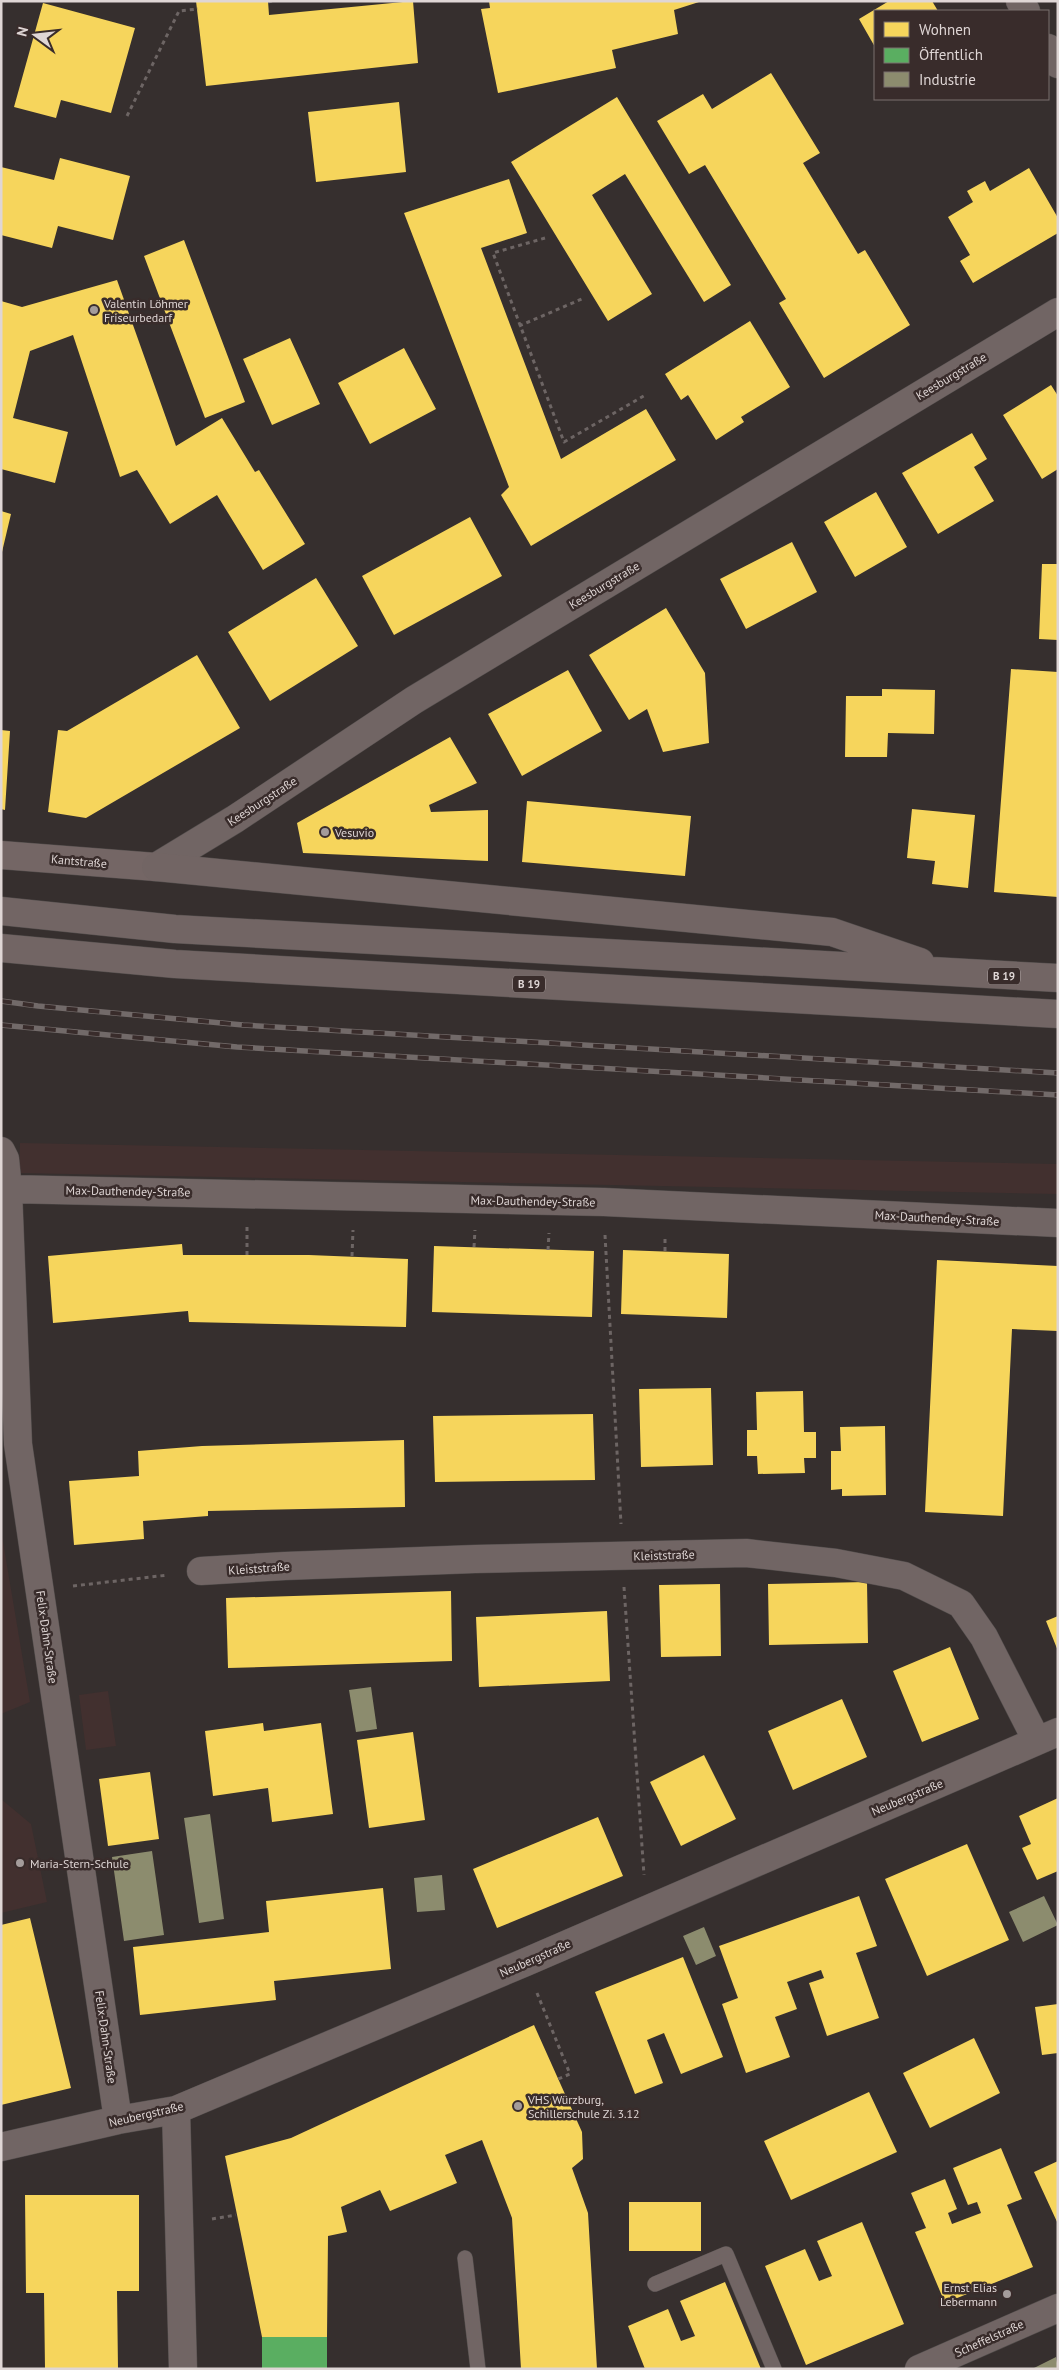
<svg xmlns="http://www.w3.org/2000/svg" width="1059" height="2370" viewBox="0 0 1059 2370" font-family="'PT Sans',sans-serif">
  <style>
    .built { fill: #42302f }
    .homes { fill: #f6d55c }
    .public { fill: #5aae61 }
    .industry { fill: #8c8c6e }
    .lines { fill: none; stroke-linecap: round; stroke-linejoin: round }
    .lane-casing { stroke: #504b4a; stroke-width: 16 }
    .street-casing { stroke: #504b4a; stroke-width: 29 }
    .secondary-casing { stroke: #504b4a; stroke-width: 29 }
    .primary-casing { stroke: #504b4a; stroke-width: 29 }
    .path { stroke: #6d6564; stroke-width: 3; stroke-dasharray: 4 4; stroke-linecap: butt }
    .lane { stroke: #716564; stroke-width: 15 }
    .street { stroke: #716564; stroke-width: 28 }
    .secondary { stroke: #746665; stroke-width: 28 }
    .primary { stroke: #726564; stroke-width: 28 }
    .rail-casing { stroke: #726a69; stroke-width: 5.5 }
    .rail { stroke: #392c2b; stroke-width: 4; stroke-dasharray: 11; stroke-linecap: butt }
    .poi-dot { fill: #a49c9b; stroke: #392c2b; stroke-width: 2 }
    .labels { text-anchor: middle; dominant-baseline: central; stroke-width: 5; stroke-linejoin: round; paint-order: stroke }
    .shield { fill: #392c2b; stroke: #ada3a2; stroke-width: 1 }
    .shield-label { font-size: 11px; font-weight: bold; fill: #dfd6d5 }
    .poi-label { font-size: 12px; fill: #dfd6d5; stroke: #392c2b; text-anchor: start }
    .street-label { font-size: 12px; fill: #dfd6d5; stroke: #392c2b }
  </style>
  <rect width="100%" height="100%" fill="#362f2e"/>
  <!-- built -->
  <path class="built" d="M 20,1143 L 1058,1164 L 1058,1194 L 19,1173 Z
    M 1,1530 L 30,1702 L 1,1714 Z
    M 108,1691 L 116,1746 L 86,1750 L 79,1695 Z
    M 1,1799 L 31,1824 L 47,1902 L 1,1913 Z"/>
  <!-- homes -->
  <path class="homes" d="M 196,1 L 268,1 L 269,15 L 413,1 L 418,63 L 206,86 Z
    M 489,1 L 699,1 L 699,2 L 674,10 L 678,34 L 612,50 L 616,68 L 498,93 L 481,9 L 490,8 Z
    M 889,1 L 932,1 L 938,11 L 875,11 L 875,47 L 859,19 Z
    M 43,3 L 135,28 L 111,113 L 61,100 L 56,118 L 14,107 Z
    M 771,73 L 820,153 L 803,163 L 858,254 L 865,250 L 910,325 L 824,378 L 779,303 L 786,299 L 705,165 L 689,174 L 657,121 L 703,94 L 712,109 Z
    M 617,97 L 731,285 L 704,302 L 625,174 L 592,195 L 652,294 L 608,321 L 511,162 Z
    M 399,102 L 406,172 L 316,182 L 308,112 Z
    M 60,158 L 130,176 L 113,240 L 58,226 L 52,248 L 1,235 L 1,167 L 54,180 Z
    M 1029,168 L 1058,218 L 1058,233 L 973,283 L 960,261 L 970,255 L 948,217 L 973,202 L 967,191 L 985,181 L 990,191 Z
    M 509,179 L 527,233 L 481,248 L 561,459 L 646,409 L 676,460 L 531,546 L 501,495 L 509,487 L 404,213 Z
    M 184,240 L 245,402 L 205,418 L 144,256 Z
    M 117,280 L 176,446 L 222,418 L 255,472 L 259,470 L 305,544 L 263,570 L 217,495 L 170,524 L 137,470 L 120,477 L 73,335 L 30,351 L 13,418 L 68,432 L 55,483 L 1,469 L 1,301 L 22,307 Z
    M 750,321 L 790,387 L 741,417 L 744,422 L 716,440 L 688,395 L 681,400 L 665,374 Z
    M 290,338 L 320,404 L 272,425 L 243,359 Z
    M 404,348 L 436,409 L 370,444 L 338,383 Z
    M 1051,385 L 1058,396 L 1058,469 L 1042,479 L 1003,415 Z
    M 972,433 L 987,459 L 974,467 L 994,501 L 938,534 L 902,473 Z
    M 876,492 L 907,547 L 855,577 L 824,522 Z
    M 1,511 L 11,514 L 2,552 L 1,552 Z
    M 470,517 L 502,576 L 394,635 L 362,576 Z
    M 792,542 L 817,592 L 746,629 L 720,579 Z
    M 1042,564 L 1058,564 L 1058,640 L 1039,639 Z
    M 316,578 L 358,646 L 270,701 L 228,632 Z
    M 666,608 L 705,673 L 709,743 L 663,752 L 647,709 L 629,720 L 589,655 Z
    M 197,655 L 240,728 L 86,818 L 48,812 L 58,730 L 67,731 Z
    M 1011,669 L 1058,672 L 1058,897 L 994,892 Z
    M 568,670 L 602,731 L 522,776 L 488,714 Z
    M 882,689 L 935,690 L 934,734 L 888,733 L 887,757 L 845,757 L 846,696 L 882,696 Z
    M 1,730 L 10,731 L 5,810 L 1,809 Z
    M 450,737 L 477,783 L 429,805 L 431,812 L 488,810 L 488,861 L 303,853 L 297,823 Z
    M 527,801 L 691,816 L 685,876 L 522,862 Z
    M 912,809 L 975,815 L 968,888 L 932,884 L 935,861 L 907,858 Z
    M 182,1244 L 183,1255 L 309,1255 L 408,1259 L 406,1327 L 189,1322 L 188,1311 L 53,1323 L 48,1256 Z
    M 434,1246 L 594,1251 L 592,1317 L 432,1312 Z
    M 623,1250 L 729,1254 L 727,1318 L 621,1314 Z
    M 937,1260 L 1058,1266 L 1058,1331 L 1012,1329 L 1003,1516 L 925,1512 Z
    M 711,1388 L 713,1465 L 641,1467 L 639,1389 Z
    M 803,1391 L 804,1432 L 816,1432 L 816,1458 L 804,1458 L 805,1473 L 758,1474 L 757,1456 L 747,1456 L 747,1430 L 757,1430 L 756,1392 Z
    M 593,1414 L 595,1480 L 435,1482 L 433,1416 Z
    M 885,1426 L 886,1495 L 842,1496 L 842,1489 L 831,1490 L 831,1451 L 841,1451 L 840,1427 Z
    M 404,1440 L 405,1507 L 208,1511 L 208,1516 L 143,1521 L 144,1539 L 74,1545 L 69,1481 L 139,1476 L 138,1451 L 202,1446 Z
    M 867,1582 L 868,1643 L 769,1645 L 768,1584 Z
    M 720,1584 L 721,1656 L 661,1657 L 659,1585 Z
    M 451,1591 L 452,1661 L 228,1668 L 226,1598 Z
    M 607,1611 L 610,1681 L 479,1687 L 476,1617 Z
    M 1058,1616 L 1058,1651 L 1046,1621 Z
    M 950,1647 L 979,1719 L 922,1742 L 893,1671 Z
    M 842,1699 L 867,1757 L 793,1790 L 768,1731 Z
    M 263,1723 L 264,1731 L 321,1723 L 333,1814 L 272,1822 L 268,1788 L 213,1796 L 205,1731 Z
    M 413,1732 L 425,1820 L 369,1828 L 357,1740 Z
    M 704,1755 L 736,1819 L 681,1846 L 650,1782 Z
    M 150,1772 L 159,1839 L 108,1846 L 99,1779 Z
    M 1058,1798 L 1058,1871 L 1037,1880 L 1022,1848 L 1031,1844 L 1019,1816 Z
    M 598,1817 L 623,1876 L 497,1928 L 473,1869 Z
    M 967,1844 L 1009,1940 L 927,1976 L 885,1879 Z
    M 383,1888 L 391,1969 L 274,1981 L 276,2000 L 140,2015 L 133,1947 L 269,1932 L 266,1901 Z
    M 859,1896 L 877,1946 L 856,1953 L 879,2018 L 827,2036 L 809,1983 L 824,1978 L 821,1970 L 787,1982 L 797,2009 L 775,2017 L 790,2057 L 746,2073 L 722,2004 L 738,1998 L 719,1946 Z
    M 30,1918 L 71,2088 L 1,2105 L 1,1925 Z
    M 683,1957 L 723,2057 L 681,2074 L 664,2033 L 647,2040 L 663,2083 L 635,2094 L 595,1992 Z
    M 1058,2004 L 1058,2053 L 1042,2055 L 1035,2007 Z
    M 534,2025 L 582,2132 L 583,2159 L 572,2168 L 588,2213 L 597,2369 L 521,2369 L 512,2218 L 482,2140 L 445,2155 L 457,2183 L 390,2211 L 380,2190 L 341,2207 L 347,2232 L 328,2236 L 327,2337 L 262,2337 L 225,2156 L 291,2138 Z
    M 974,2038 L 1000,2093 L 930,2128 L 903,2073 Z
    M 869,2092 L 897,2152 L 791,2200 L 764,2141 Z
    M 1001,2148 L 1022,2199 L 1007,2205 L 1033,2267 L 945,2303 L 915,2232 L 926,2228 L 911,2193 L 945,2179 L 957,2209 L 948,2213 L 952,2224 L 981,2213 L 977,2202 L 968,2205 L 953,2168 Z
    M 1058,2161 L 1058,2224 L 1034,2172 Z
    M 25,2195 L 139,2195 L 139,2291 L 117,2291 L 118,2369 L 45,2369 L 44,2293 L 26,2293 Z
    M 629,2202 L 701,2202 L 701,2251 L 629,2251 Z
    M 862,2222 L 904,2324 L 806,2365 L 765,2266 L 805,2249 L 819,2281 L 832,2276 L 817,2241 Z
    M 725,2282 L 761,2369 L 645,2369 L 628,2326 L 668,2309 L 681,2341 L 695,2336 L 680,2301 Z"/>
  <!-- public -->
  <path class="public" d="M 262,2337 L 327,2337 L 327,2369 L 262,2369 Z"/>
  <!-- industry -->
  <path class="industry" d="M 371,1687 L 377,1729 L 356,1732 L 349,1690 Z
    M 210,1814 L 224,1919 L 199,1923 L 184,1818 Z
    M 152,1851 L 164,1935 L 124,1941 L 112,1857 Z
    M 442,1875 L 445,1910 L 417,1912 L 414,1878 Z
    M 1044,1896 L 1058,1925 L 1023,1942 L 1009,1912 Z
    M 704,1927 L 716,1956 L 696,1965 L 683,1936 Z
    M 1056,2357 L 1058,2369 L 1032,2369 Z"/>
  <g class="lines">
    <!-- lane casing -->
    <g class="lane-casing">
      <path id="lane" d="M 465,2258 L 478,2369
        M 655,2284 L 726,2254 L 774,2369"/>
    </g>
    <!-- street casing -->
    <g class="street-casing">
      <path id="street" d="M 1020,1 L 1026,11
        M 1048,48 L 1058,64
        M 156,867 L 235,819 L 414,700 L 1058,312
        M 1,1151 L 5,1159 L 8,1189 L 18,1444 L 118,2120
        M 8,1189 L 604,1202 L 1058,1223
        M 201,1571 L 285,1566 L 475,1559 L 746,1553 L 836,1563 L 904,1576 L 961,1604 L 984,1637 L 1037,1741
        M 176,2110 L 183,2369
        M 1,2147 L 118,2120 L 176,2110 L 526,1962 L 1058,1732
        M 919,2369 L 1058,2308"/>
    </g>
    <!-- secondary casing -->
    <g class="secondary-casing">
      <path id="secondary" d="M 1,855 L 156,867"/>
    </g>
    <!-- primary casing -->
    <g class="primary-casing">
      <path id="primary" d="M 156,867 L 832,932 L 920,962
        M 1,911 L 175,929 L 1058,978
        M 1,948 L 175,964 L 1058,1014"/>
    </g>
    <!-- path -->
    <path class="path" d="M 268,2 L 272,1
      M 127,116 L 179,11 L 198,9
      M 545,238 L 493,253 L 564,442 L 647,394
      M 519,326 L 584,298
      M 605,1235 L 621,1524
      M 474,1247 L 475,1230
      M 548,1250 L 549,1233
      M 665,1251 L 665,1237
      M 247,1255 L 247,1226
      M 352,1256 L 353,1230
      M 73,1586 L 168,1575
      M 624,1587 L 644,1875
      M 537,1993 L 570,2074 L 558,2079
      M 212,2219 L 236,2215"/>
    <!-- lane -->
    <use href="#lane" class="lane"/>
    <!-- street -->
    <use href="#street" class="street"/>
    <!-- secondary -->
    <use href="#secondary" class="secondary"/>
    <!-- primary -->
    <use href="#primary" class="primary"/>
    <!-- rail casing -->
    <g class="rail-casing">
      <path id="rail" d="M 1,1001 L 38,1006 L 243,1025 L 1058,1073
        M 1,1025 L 237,1047 L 1058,1095"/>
    </g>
    <!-- rail -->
    <use href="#rail" class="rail"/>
  </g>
  <!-- markers -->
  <g class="poi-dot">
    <circle cx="94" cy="310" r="5"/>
    <circle cx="325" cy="832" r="5"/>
    <circle cx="20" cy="1863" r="5"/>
    <circle cx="518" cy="2106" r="5"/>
    <circle cx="1007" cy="2294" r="5"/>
  </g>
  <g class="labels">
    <!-- shield labels -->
    <g class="shield">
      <rect x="988" y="967.5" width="32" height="17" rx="4"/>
      <rect x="513" y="975.5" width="32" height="17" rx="4"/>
    </g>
    <g class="shield-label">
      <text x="1004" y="976">B 19</text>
      <text x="529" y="984">B 19</text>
    </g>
    <!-- poi labels -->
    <g class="poi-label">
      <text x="104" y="303">Valentin Löhmer<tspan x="104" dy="14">Friseurbedarf</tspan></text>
      <text x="335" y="832">Vesuvio</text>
      <text x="30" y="1863">Maria-Stern-Schule</text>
      <text x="528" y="2099">VHS Würzburg,<tspan x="528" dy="14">Schillerschule Zi. 3.12</tspan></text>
      <text x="997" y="2287" text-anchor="end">Ernst Elias<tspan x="997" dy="14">Lebermann</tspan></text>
    </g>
    <!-- street labels -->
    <g class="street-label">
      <text transform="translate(951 376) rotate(-31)">Keesburgstraße</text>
      <text transform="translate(604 585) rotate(-31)">Keesburgstraße</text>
      <text transform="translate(262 801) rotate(-33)">Keesburgstraße</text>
      <text transform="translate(79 861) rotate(5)">Kantstraße</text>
      <text transform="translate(128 1191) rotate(1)">Max-Dauthendey-Straße</text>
      <text transform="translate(533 1201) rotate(1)">Max-Dauthendey-Straße</text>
      <text transform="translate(937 1218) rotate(3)">Max-Dauthendey-Straße</text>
      <text transform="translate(664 1555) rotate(-2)">Kleiststraße</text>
      <text transform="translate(259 1568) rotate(-4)">Kleiststraße</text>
      <text transform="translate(47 1637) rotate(82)">Felix-Dahn-Straße</text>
      <text transform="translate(907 1797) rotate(-23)">Neubergstraße</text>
      <text transform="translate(535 1958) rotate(-24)">Neubergstraße</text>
      <text transform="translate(106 2037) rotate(82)">Felix-Dahn-Straße</text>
      <text transform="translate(146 2114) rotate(-13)">Neubergstraße</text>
      <text transform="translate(989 2338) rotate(-24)">Scheffelstraße</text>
    </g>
  </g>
  <!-- border -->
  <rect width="1059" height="2370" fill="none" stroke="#dfd6d5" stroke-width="5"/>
  <!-- legend -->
  <rect x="874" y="10" width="175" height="90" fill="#392c2b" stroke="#7b706f"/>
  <rect x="884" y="22" width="25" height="15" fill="#f6d55c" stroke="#7b706f"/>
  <text x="919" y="35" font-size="15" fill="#dfd6d5">Wohnen</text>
  <rect x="884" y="48" width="25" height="15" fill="#5aae61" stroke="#7b706f"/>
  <text x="919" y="60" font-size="15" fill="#dfd6d5">Öffentlich</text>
  <rect x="884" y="72" width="25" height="15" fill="#8c8c6e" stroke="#7b706f"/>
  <text x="919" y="85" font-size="15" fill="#dfd6d5">Industrie</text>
  <!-- north arrow -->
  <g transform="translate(35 35) rotate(285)" stroke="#392c2b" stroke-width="4" paint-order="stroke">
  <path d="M0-4L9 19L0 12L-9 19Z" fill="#dfd6d5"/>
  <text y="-8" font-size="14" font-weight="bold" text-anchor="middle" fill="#dfd6d5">N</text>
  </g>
</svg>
